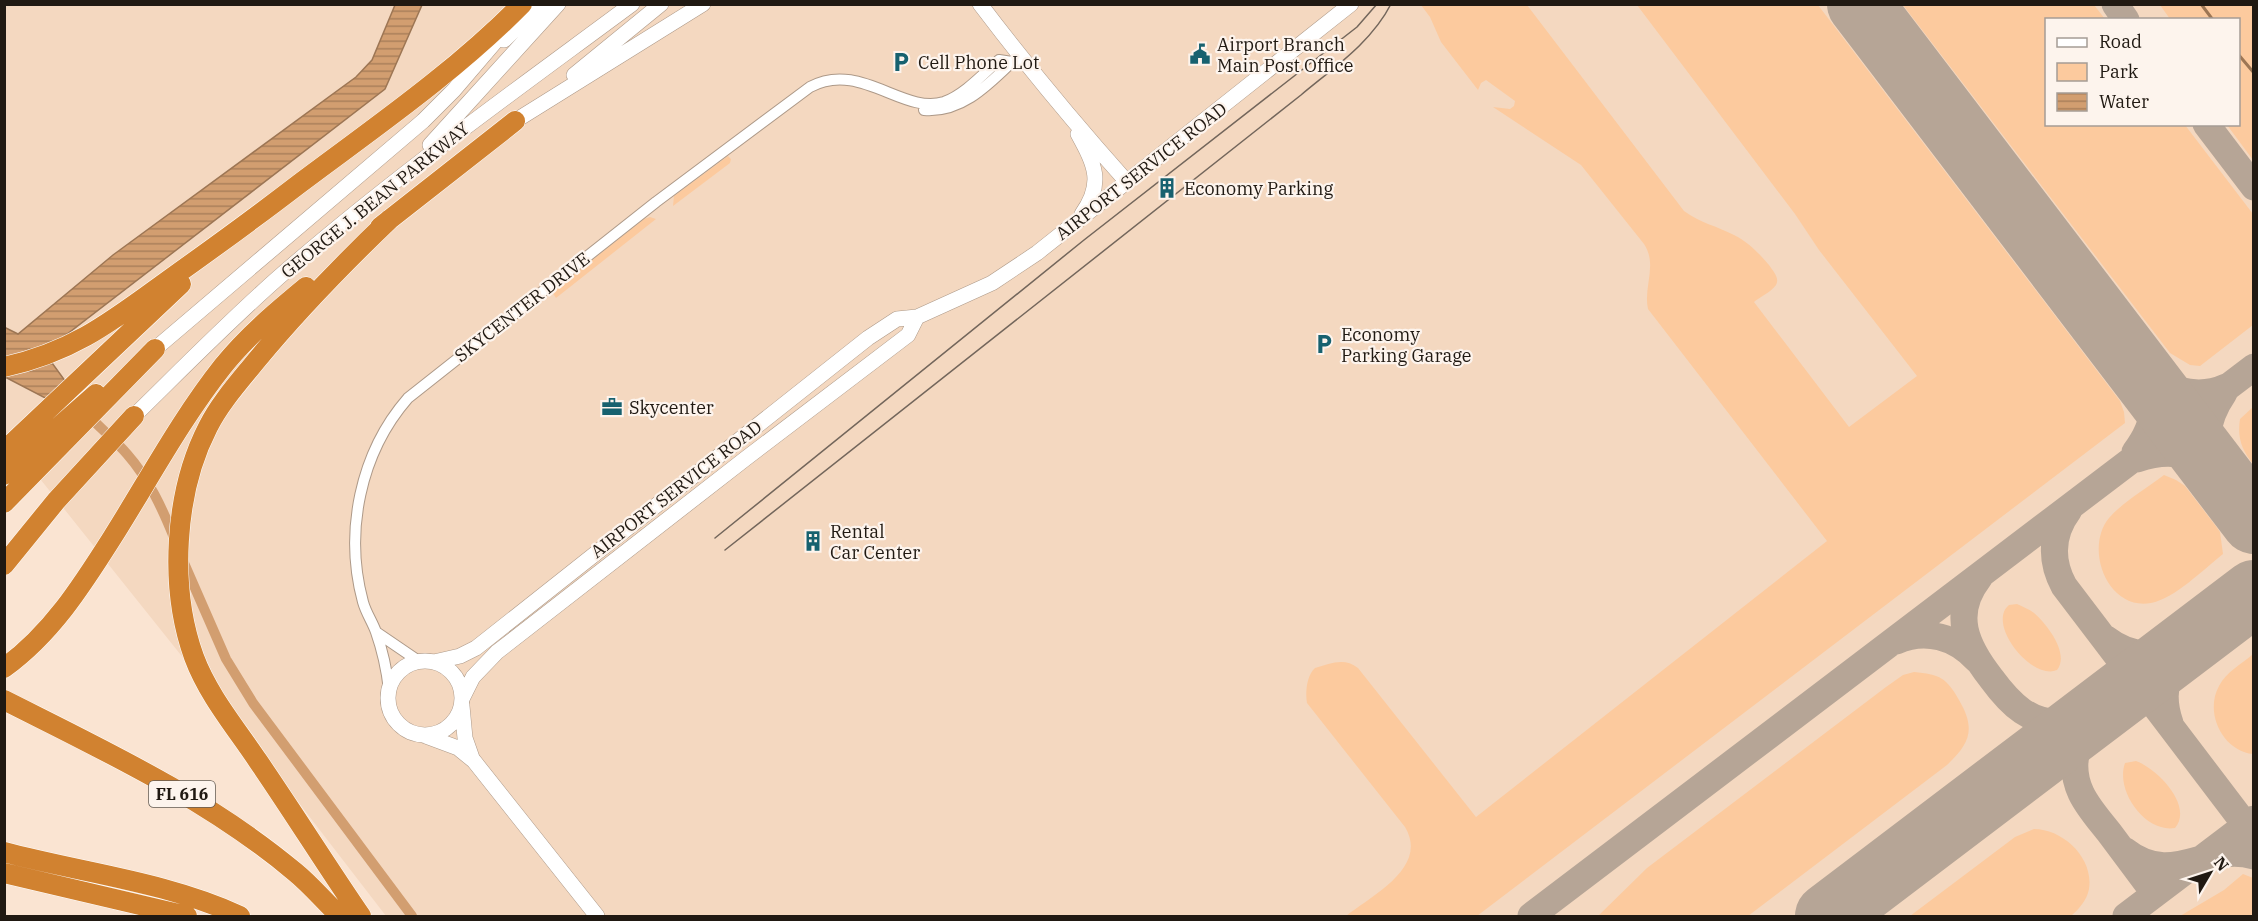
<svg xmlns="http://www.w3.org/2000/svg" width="2258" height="921" viewBox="0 0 2258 921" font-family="'IBM Plex Serif',serif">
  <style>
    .built { fill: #f4d8c0; fill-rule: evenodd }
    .green { fill: #fcca9e }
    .water { fill: url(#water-rules); stroke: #9d7654; stroke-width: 1.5 }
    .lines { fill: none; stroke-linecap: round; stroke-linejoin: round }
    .stream { stroke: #9d7654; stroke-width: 3 }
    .canal { stroke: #d29e70; stroke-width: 10 }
    .taxiway { stroke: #b6a596; stroke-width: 27 }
    .runway { stroke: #b6a596; stroke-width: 66 }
    .street-casing { stroke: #ad9988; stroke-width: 12 }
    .secondary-casing { stroke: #ad9988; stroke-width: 16 }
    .highway-casing { stroke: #fff; stroke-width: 21 }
    .street { stroke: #fff; stroke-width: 10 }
    .secondary { stroke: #fff; stroke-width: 15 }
    .highway { stroke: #d18230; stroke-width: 20 }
    .tram { stroke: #73665b; stroke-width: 1.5 }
    .labels { text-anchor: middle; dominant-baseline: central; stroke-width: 4.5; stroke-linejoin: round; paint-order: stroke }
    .shield { fill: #fdf4ed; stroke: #625b54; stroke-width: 1.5 }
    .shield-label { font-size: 16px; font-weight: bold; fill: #201912 }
    .poi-label { font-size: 18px; fill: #201912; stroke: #fdf4ed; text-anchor: start }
    .street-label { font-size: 18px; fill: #201912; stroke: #fdf4ed }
  </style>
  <defs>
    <pattern id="water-rules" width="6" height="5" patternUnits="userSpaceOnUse" patternTransform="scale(1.5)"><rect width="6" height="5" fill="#d29e70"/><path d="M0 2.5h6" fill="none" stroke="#aa805b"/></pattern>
  </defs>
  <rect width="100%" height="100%" fill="#fae4d2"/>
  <!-- built -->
  <path class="built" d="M 5,5 L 2253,5 L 2253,916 L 386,916 L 292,794 L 5,435 ZM 2046,20 L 2238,20 L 2238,124 L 2046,124 Z"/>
  <!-- green -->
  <path class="green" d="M 1421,5 L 1527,5 L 1684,211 C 1700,223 1717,226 1734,235 C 1748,242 1759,253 1769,265 C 1773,271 1780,278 1776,285 C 1771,292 1760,297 1754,302 L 1849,427 L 1917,376 L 1819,250 L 1795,214 L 1637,5 L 1818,5 L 2120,401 L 2124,412 L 2125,423 L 1477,916 L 1346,916 C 1373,895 1429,867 1405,827 L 1307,703 C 1305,692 1307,675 1315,668 C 1330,664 1344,657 1358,668 L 1476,817 L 1827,541 L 1648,309 C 1643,287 1658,265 1644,244 L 1581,165 L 1493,107 L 1510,109 L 1514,106 L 1515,101 L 1486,80 L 1481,83 L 1478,90 L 1441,42 L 1430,17 Z
    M 1903,5 L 2094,5 L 2105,19 L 2046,20 L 2046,124 L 2185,125 L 2253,214 L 2253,325 L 2200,366 L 2190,365 L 2170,353 Z
    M 2160,5 L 2253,5 L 2253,160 L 2227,125 L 2238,124 L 2238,20 L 2170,19 Z
    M 728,156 L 731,159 L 730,163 L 673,206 L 674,196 Z
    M 650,217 L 656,219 L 556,298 L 552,292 L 644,219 Z
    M 2253,407 L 2253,464 C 2242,450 2237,438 2240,419 Z
    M 2164,475 L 2176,480 L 2185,486 L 2215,525 L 2220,532 L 2223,554 C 2204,569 2174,599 2151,603 C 2107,611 2084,548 2109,518 C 2124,501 2146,489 2164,475 Z
    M 2017,604 C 2023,607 2029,609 2034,613 C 2047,624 2070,654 2057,670 C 2032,681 1986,624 2009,605 Z
    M 2253,654 L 2253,754 C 2223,751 2204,713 2219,686 C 2226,672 2242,664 2253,654 Z
    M 1914,672 C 1939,674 1947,678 1959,700 C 1976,729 1970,743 1947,765 L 1748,916 L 1598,916 L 1647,868 L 1886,687 L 1903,675 Z
    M 2136,761 C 2156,768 2194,805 2175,828 C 2145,833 2115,791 2125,763 Z
    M 2034,829 C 2063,829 2094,858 2089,889 C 2087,900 2079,909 2071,916 L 1910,916 L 2015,837 Z
    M 2243,874 L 2253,878 L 2253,916 L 2180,916 L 2224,890 Z"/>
  <!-- water -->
  <path class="water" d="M 395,5 L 422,5 L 385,89 L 44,352 L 71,389 L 49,400 L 5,377 L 4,327 L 18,334 L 113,255 L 356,77 L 372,60 Z"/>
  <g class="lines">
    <!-- stream -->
    <path class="stream" d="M 2201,4 L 2213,20
      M 2238,54 L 2254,73"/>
    <!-- canal -->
    <path class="canal" d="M 87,414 C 100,428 115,440 127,454 C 149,479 163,510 175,540
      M 184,563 L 226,659 L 253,703 L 412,916"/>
    <!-- taxiway -->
    <path class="taxiway" d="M 2115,4 L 2126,20
      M 2206,124 L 2254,187
      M 2091,311 C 2104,327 2116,344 2128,360 C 2155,394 2163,414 2135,452
      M 2140,367 C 2159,390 2198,400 2226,387
      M 2137,459 C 2201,437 2220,480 2254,524
      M 2222,476 C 2201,448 2205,421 2224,393
      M 2069,510 C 2051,534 2050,560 2064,586 L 2254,836
      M 1979,578 C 1951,614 1966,646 1991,678 C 2010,704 2031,726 2066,722 C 2090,719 2111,699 2129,685
      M 2105,638 C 2146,669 2174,650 2209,624 C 2224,613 2239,602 2254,591
      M 1896,641 C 1926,628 1956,637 1977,660
      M 2103,711 C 2078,731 2067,763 2081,793 C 2088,808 2101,822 2111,835 C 2125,854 2140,874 2155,894
      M 2170,723 C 2159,692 2167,663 2193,642
      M 2124,850 C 2174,889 2204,842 2254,856
      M 1531,916 L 2254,367
      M 2126,916 L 2254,819"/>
    <!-- runway -->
    <path class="runway" d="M 1860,4 L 2254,521
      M 1828,916 L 2254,593"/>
    <!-- street casing -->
    <g class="street-casing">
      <path id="street" d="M 924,110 C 962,113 989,84 1014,60
        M 376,632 L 420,662
        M 389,690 C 387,672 382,649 376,632 C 372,621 366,613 363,602 C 344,532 360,453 408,398 L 656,202 L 810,87 C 860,60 903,115 944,102 C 964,95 983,74 999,60 L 1012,62"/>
    </g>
    <!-- secondary casing -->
    <g class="secondary-casing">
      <path id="secondary" d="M 980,4 C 1027,66 1076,125 1127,182
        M 504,40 L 541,4
        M 574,75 L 661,4
        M 515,121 L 703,4
        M 1078,134 C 1095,165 1104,183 1082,214
        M 430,145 L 558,4
        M 155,349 L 423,121 L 454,90 L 507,28
        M 134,416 C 182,369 229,321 279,277 C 391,179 512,93 632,4
        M388 698a37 37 0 1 1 74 0a37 37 0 1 1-74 0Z
        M 434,662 L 460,656 L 476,648 L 868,338 L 897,319 L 917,317 L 992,283 L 1037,253 L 1351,4
        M 462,699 L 473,677 L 497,652 L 745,459 L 908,335 L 917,317
        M 462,706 L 465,738 L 472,758
        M 423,735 L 458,748 L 474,761 L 597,916"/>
    </g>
    <!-- highway casing -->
    <g class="highway-casing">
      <path id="highway" d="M 380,227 L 515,121
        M 4,367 C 73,352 112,321 167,281 C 212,249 256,217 299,184 C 375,127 455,72 522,4
        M 4,451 L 181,284
        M 4,475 L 96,394
        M 4,503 L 155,349
        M 4,565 L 56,501 L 134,416
        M 4,668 C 51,634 81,587 112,538 C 148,481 181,419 223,366 C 247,336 277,311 306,287
        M 4,700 C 105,751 208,799 295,872 C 311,885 325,902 340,916
        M 4,852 C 83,873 167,882 240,916
        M 4,873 L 187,916
        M 361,916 C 326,865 293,812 258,761 C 236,728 208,695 194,657 C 169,588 174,493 208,427 C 220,403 239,382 256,361 C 298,310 342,265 390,219"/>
    </g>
    <!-- street -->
    <use href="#street" class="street"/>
    <!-- secondary -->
    <use href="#secondary" class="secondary"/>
    <!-- highway -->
    <use href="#highway" class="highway"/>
    <!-- tram -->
    <path class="tram" d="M 715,538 L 1084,240 L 1357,27 L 1377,4
      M 725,550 L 1301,95 C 1333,68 1371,43 1391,4"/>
  </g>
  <!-- icons -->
  <defs>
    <g id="civic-bare" transform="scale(1.62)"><path d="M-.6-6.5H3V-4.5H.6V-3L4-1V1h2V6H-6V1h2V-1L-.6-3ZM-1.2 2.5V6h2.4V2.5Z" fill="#17616f" stroke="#fdf4ed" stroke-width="2.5" paint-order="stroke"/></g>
    <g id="parking-bare" transform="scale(1.62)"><path d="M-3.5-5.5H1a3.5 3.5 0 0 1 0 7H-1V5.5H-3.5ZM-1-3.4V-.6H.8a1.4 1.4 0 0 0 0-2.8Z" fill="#17616f" stroke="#fdf4ed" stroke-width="2.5" paint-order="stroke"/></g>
    <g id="building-bare" transform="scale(1.62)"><path d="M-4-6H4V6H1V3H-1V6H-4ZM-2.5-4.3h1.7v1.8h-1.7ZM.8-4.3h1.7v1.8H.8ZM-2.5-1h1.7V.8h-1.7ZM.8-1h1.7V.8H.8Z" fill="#17616f" stroke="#fdf4ed" stroke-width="2.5" paint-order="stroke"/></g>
    <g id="office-bare" transform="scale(1.62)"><path d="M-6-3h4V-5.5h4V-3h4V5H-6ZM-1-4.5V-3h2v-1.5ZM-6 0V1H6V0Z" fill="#17616f" stroke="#fdf4ed" stroke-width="2.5" paint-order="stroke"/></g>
  </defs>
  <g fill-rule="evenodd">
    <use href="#civic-bare" x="1200" y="54"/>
    <use href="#parking-bare" x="901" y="62"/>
    <use href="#building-bare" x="1167" y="188"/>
    <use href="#parking-bare" x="1324" y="344"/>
    <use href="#office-bare" x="612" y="407"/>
    <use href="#building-bare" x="813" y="541"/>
  </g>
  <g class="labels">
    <!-- shield labels -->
    <rect class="shield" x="149" y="781" width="66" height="26" rx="4.5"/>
    <g class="shield-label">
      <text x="182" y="794">FL 616</text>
    </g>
    <!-- poi labels -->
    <g class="poi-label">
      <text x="1217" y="44">Airport Branch<tspan x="1217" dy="21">Main Post Office</tspan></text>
      <text x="918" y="62">Cell Phone Lot</text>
      <text x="1184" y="188">Economy Parking</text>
      <text x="1341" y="334">Economy<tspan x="1341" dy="21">Parking Garage</tspan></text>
      <text x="629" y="407">Skycenter</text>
      <text x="830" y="531">Rental<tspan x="830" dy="21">Car Center</tspan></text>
    </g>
    <!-- street labels -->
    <g class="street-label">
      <text transform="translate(1141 171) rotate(-38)">AIRPORT SERVICE ROAD</text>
      <text transform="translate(375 200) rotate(-39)">GEORGE J. BEAN PARKWAY</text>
      <text transform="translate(522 307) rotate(-38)">SKYCENTER DRIVE</text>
      <text transform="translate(676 489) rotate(-38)">AIRPORT SERVICE ROAD</text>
    </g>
  </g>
  <!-- border -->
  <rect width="2258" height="921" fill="none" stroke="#201912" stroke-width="12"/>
  <!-- legend -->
  <rect x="2045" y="18" width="195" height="108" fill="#fdf4ed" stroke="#a59c95" stroke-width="1.5"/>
  <rect x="2057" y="38" width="30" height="9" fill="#ffffff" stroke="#a59c95" stroke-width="1.5"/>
  <text x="2099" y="48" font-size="18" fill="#201912">Road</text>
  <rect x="2057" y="63" width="30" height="18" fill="#fcca9e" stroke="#a59c95" stroke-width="1.5"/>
  <text x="2099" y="78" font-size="18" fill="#201912">Park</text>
  <rect x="2057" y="93" width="30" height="18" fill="url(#water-rules)" stroke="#a59c95" stroke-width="1.5"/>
  <text x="2099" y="108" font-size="18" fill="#201912">Water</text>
  <!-- north arrow -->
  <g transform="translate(2210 873) rotate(51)" stroke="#fdf4ed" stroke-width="4.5" paint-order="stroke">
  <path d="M0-4.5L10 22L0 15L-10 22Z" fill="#201912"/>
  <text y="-9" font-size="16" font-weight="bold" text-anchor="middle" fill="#201912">N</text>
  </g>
</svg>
